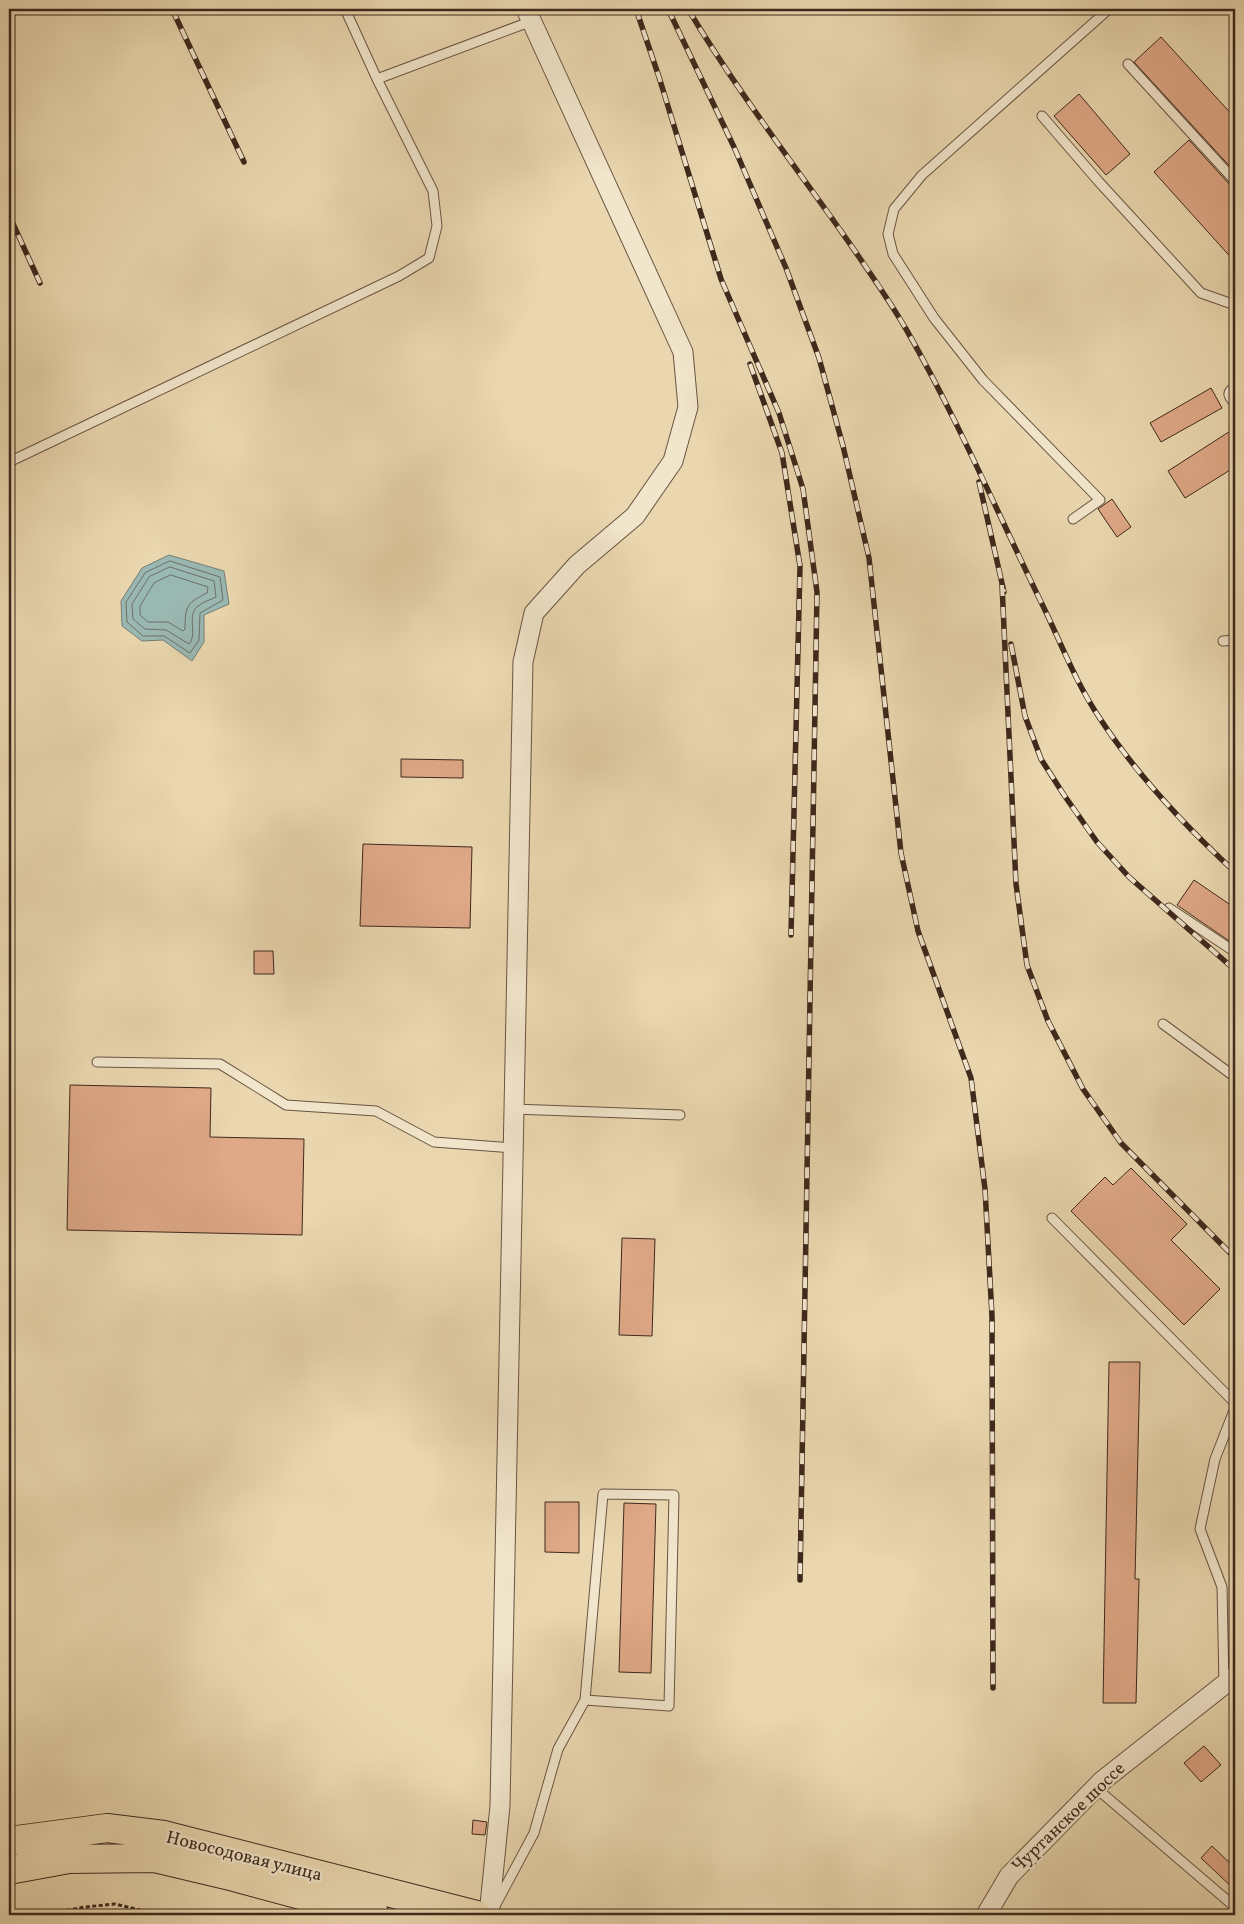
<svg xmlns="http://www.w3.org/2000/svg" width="1244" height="1924" viewBox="0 0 1244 1924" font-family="Vollkorn,serif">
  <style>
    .water { fill: #9ab8b2; stroke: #757e76 }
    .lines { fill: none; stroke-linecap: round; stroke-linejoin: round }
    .shore { stroke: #6c7067; stroke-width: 1 }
    .building { fill: #dfa887; stroke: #3e281c }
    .service-casing { stroke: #695441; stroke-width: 11 }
    .minor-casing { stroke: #695441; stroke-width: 21 }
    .primary-casing { stroke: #3e281c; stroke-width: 30 }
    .path { stroke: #3e281c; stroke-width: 3; stroke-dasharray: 4 2.5; stroke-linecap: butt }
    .service { stroke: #f1e5cb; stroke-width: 9 }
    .minor { stroke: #f1e5cb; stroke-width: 19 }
    .primary { stroke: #ead7af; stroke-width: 28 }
    .rail-casing { stroke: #3e281c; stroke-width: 5.5 }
    .rail { stroke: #f1e5cb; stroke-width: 4; stroke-dasharray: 11; stroke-linecap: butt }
    .labels { text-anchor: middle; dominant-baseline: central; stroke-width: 4.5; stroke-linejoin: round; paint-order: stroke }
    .street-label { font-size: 18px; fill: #3e281c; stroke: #f1e5cb }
  </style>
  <rect width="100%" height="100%" fill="#ead7af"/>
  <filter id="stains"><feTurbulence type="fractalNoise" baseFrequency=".004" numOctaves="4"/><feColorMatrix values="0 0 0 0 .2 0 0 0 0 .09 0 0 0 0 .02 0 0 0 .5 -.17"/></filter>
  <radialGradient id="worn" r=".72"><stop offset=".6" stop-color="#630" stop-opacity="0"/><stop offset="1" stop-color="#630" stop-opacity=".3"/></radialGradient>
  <!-- water -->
  <path class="water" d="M 169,555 L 224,571 L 229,604 L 204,615 L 204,642 L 192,661 L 163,640 L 142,641 L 122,626 L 121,601 L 142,568 Z"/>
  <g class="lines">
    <!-- shore -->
    <path class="shore" d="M 170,561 L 220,577 L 223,600 L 200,613 L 199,640 L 190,653 L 164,636 L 143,636 L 127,622 L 126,602 L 145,573 Z
      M 170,567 L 214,581 L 216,597 C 210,600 203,602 198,606 C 186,615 198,634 189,644 L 166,630 L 145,629 L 133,619 L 132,604 L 149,577 Z
      M 171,575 L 208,587 L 207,593 C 187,603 185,606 185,629 L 183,631 L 168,622 L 148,622 L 140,615 L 140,606 L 154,583 Z"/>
  </g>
  <!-- building -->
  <path class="building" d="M 1161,37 L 1235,118 L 1235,172 L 1134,62 Z
    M 1079,94 L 1130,154 L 1106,175 L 1054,116 Z
    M 1189,140 L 1230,185 L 1235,187 L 1235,262 L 1154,172 Z
    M 1211,388 L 1222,408 L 1161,442 L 1150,423 Z
    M 1235,428 L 1235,467 L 1185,498 L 1168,471 Z
    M 1112,499 L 1131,527 L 1117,537 L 1098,509 Z
    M 401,759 L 463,760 L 463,778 L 401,777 Z
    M 363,844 L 472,847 L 470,928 L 360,926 Z
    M 1194,880 L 1235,908 L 1235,945 L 1177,905 Z
    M 254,951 L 273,951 L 274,974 L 254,974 Z
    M 70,1085 L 211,1088 L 210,1137 L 304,1139 L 302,1235 L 67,1230 Z
    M 1131,1168 L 1187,1224 L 1171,1240 L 1220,1289 L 1184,1325 L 1071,1211 L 1105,1177 L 1113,1185 Z
    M 622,1238 L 655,1239 L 652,1336 L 619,1335 Z
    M 1109,1362 L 1140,1362 L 1135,1579 L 1139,1579 L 1136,1703 L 1103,1703 Z
    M 545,1502 L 579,1502 L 579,1553 L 545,1552 Z
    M 624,1503 L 656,1504 L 651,1673 L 619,1672 Z
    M 1204,1746 L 1221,1765 L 1201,1782 L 1184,1763 Z
    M 473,1820 L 487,1822 L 485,1835 L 472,1834 Z
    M 1212,1846 L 1235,1868 L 1235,1890 L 1201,1858 Z"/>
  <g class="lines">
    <!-- service casing -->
    <g class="service-casing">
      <path id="service" d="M 345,9 L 377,79
        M 1128,64 L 1235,181
        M 1042,116 L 1099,182 L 1201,293 L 1235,305
        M 9,462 L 399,276 L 429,258 L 437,226 L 433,191 L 377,79 L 532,21
        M 1073,519 L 1100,500 L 983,380 L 934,318 L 893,254 L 888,234 L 894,209 L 922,175 L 1109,9
        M 1223,641 L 1235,640
        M 1169,908 L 1235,952
        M 1163,1024 L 1235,1077
        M 97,1062 L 220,1064 L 286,1105 L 376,1111 L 434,1142 L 512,1148
        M 513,1109 L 680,1115
        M 1052,1218 L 1235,1403
        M 1224,1685 L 1222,1587 L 1200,1529 L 1215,1459 L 1235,1408
        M 1096,1788 L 1235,1907
        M 495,1906 L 534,1833 L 558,1749 L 585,1700 L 603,1494 L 674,1495 L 669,1706 L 585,1700"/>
    </g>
    <!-- minor casing -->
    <g class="minor-casing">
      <path id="minor" d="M 1235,393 L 1234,394 L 1235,396
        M 489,1915 L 500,1806 L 523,662 L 534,613 L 577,565 L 635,516 L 673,461 L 688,407 L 683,352 L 526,9
        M 986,1915 L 1009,1876 L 1102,1781 L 1235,1676"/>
    </g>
    <!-- primary casing -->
    <g class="primary-casing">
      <path id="primary" d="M 9,1841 L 107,1828 L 164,1835 L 477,1915
        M 9,1870 L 69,1859 L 154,1858 L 234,1877 L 375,1915"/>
    </g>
    <!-- path -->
    <path class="path" d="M 41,1915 L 85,1907 L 115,1904 L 160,1915"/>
    <!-- service -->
    <use href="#service" class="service"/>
    <!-- minor -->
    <use href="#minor" class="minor"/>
    <!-- primary -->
    <use href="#primary" class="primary"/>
    <!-- rail casing -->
    <g class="rail-casing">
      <path id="rail" d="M 172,9 L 244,162
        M 636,9 L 659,77 L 721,279 L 779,413 L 803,489 L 817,592 L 800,1580
        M 668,9 L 734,147 L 786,268 L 819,358 L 843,446 L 869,558 L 901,853 L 918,931 L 971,1078 L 985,1189 L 992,1316 L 993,1688
        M 688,9 C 731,81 782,149 831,217 C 857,254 883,290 906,329 C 957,418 998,514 1043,606 C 1061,643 1076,683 1099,717 C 1136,774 1185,826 1235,872
        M 9,215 L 40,283
        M 750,364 L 782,453 L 800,566 L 791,935
        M 979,482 L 1004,592
        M 1002,585 L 1016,884 L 1027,965 L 1048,1021 L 1083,1089 L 1121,1143 L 1235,1258
        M 1011,644 L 1025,716 L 1041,759 L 1064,795 L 1097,842 L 1129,877 L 1235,970"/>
    </g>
    <!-- rail -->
    <use href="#rail" class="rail"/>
  </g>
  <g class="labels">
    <!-- street labels -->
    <g class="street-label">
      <text transform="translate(1069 1818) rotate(-44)">Чуртанское шоссе</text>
      <text transform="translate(244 1857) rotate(14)">Новосодовая улица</text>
    </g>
  </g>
  <!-- margin -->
  <rect width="1244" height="1924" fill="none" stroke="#ead7af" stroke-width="30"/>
  <rect x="10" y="10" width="1224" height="1904" fill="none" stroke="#3e281c" stroke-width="2.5"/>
  <rect x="15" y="15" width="1214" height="1894" fill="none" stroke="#3e281c"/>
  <rect width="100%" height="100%" filter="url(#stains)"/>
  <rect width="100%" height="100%" fill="url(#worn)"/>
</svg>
